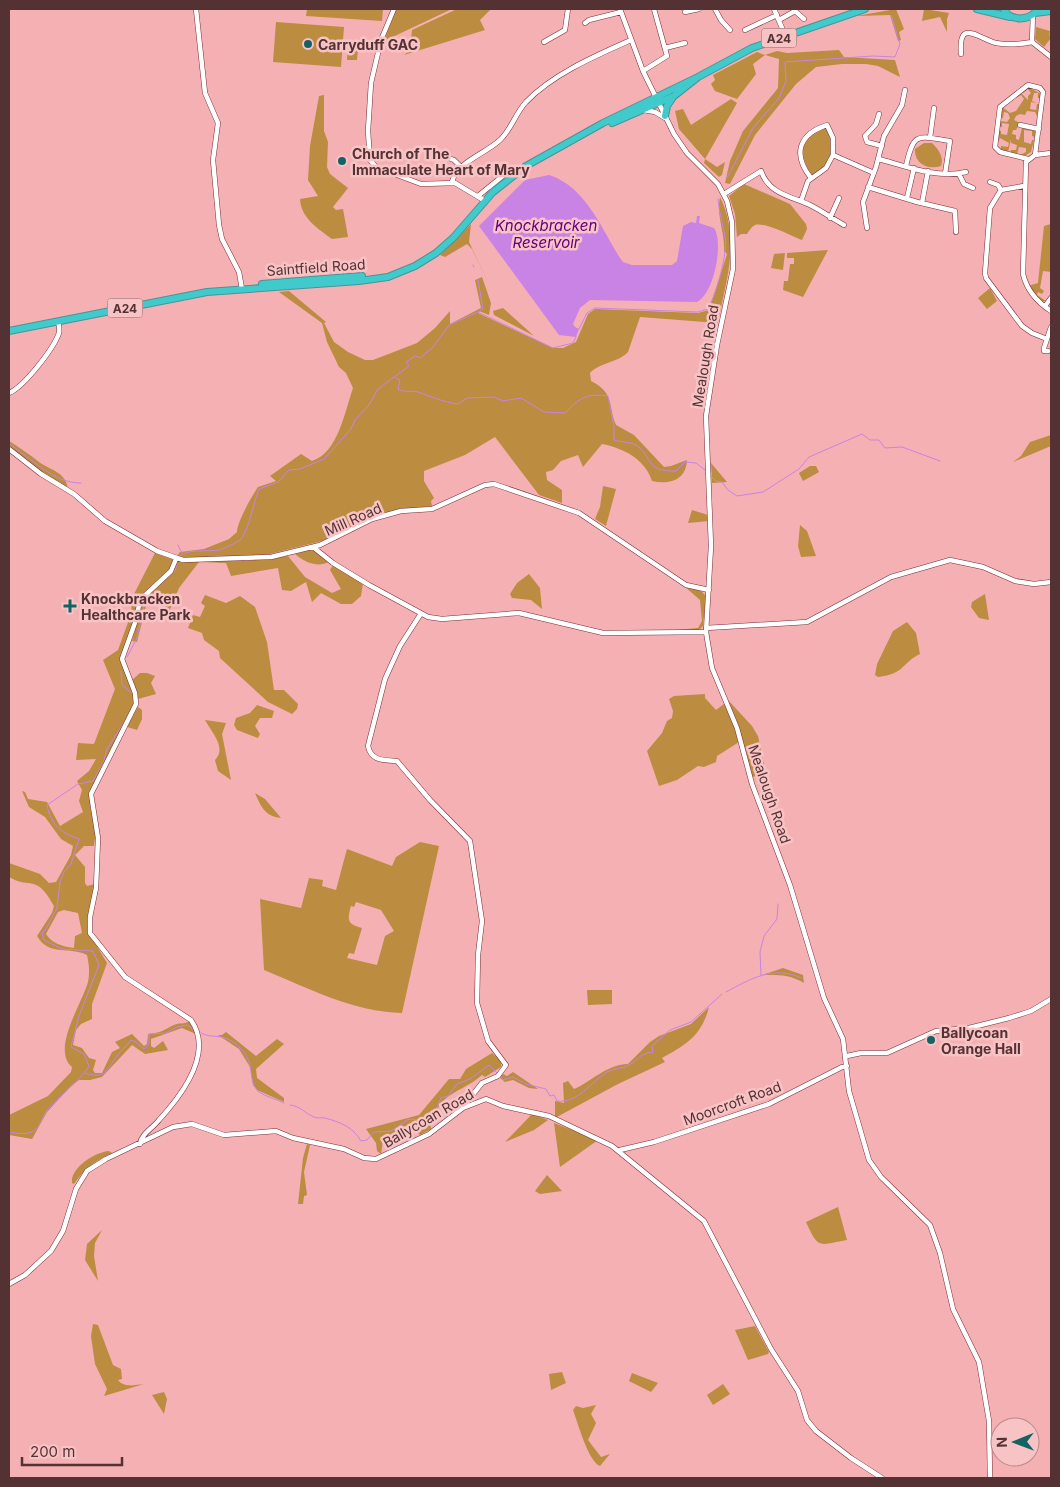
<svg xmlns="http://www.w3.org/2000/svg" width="1060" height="1487" viewBox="0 0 1060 1487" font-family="Inter,sans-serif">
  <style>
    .green { fill: #bc8c40; fill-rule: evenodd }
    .water { fill: #c983e4 }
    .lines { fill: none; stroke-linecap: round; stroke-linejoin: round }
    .stream { stroke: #c983e4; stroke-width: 1 }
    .minor-casing { stroke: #762e36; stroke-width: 5.5 }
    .highway-casing { stroke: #489496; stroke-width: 8 }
    .minor { stroke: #fff; stroke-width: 4.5 }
    .highway { stroke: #41cacb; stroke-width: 6 }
    .poi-dot { fill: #146364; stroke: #f8c3c5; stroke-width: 2 }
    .labels { text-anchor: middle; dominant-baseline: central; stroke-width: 5; stroke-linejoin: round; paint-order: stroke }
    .shield { fill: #f8c3c5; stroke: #855d5f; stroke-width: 1 }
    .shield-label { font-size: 12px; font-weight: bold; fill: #543133 }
    .poi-label { font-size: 14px; font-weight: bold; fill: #543133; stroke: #f8c3c5; text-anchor: start }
    .street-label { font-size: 14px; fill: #543133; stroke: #f8c3c5 }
    .water-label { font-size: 15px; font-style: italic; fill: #640080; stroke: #f8c3c5 }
  </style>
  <rect width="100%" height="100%" fill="#f5b0b3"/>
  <!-- green -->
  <path class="green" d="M 307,9 L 383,9 L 382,21 L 306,16 Z
    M 396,9 L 452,9 L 384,41 Z
    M 457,9 L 491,9 L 480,20 L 485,30 L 404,55 L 410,50 L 412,30 Z
    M 896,9 L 904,29 L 899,32 L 901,40 L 898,41 L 890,15 L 856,16 Z
    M 924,9 L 949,13 L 947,19 L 947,32 L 940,17 L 922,21 Z
    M 276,22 L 344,27 L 341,67 L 273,62 Z
    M 1036,27 L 1050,31 L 1049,37 L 1051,31 L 1051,38 L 1044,47 L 1035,39 Z
    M 348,40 L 359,40 L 357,60 L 347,60 Z
    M 839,50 L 844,57 L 895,60 L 900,77 L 878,66 L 866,64 L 842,64 L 816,67 L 796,84 L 755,135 L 730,184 L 725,183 L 730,161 L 743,131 L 778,88 L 779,59 L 765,55 L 753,64 L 756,74 L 737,99 L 715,91 L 711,84 L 715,80 L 713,75 L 757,52 L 765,55 L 777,51 L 787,53 Z
    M 1028,87 L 1041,94 L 1040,98 L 1038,98 L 1038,93 L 1034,93 L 1032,101 L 1037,103 L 1031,102 L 1030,109 L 1036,110 L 1037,104 L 1039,104 L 1037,116 L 1035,112 L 1027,111 L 1025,115 L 1020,114 L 1016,116 L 1014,120 L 1020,123 L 1016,130 L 1013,130 L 1012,134 L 1016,135 L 1016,139 L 1019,140 L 1022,128 L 1035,131 L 1035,137 L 1032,136 L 1032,131 L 1024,130 L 1024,142 L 1031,144 L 1032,140 L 1034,140 L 1031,152 L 1026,155 L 1020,155 L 1026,152 L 1026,148 L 1019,147 L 1017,154 L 1010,153 L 1011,150 L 1016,150 L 1017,145 L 1011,143 L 1011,139 L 1008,152 L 1001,151 L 1001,146 L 1008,147 L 1009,143 L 1000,138 L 997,144 L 999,130 L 1001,131 L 1001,134 L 1007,135 L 1009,124 L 1002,123 L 1002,127 L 999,126 L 1000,121 L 1007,122 L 1010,118 L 1008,113 L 1004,112 L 1003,118 L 1000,117 L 1001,106 L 1010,113 L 1016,111 L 1024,99 L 1021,95 L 1016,98 L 1015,96 L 1020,92 L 1028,100 L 1028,96 L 1031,93 L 1028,89 L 1023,93 L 1021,91 Z
    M 324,95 L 324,131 L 328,142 L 327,167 L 330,174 L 348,188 L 333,207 L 336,210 L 343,209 L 348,237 L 332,239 C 317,228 301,218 300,199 L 318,196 L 308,180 L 310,146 L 319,96 Z
    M 731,99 L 737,103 L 705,159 L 717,167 L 725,162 L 722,175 L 719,177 L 704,163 L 705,159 L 679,129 L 675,111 L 683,109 L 691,125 Z
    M 826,127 C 835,145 833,168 812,175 C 797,154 801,136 826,127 Z
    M 924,143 L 932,143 C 939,150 944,157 941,166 C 928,170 914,164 915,149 Z
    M 744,184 L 790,204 L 806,224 L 807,229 L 802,240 C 791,236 766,222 755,225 C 751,227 749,231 747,234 L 741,234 L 737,237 L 735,214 L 729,196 Z
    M 720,197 C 741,240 726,279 718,323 L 640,317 L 628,352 C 618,363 600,362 590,373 L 591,381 C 615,393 608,406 616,425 L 634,435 L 664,467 L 671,466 L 687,460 C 686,480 670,485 652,481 C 645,459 623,448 602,444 L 583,467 L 578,455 L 561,461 L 553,470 L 546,472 L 547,480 L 562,490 L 562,503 L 539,495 L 495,437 L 465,455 L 424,471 L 424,481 L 434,498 L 431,501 L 432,506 L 387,512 L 369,517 L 322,541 L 270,554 L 242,557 L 245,561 L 288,556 L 305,577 L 332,593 L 341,589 L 330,570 L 333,565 L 329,562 C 317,568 304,562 295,554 L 311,549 L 363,583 L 361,596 L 352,604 L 341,604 L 321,593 L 312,602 L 306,582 L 291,591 L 282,590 L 278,568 L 231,576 L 226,563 L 199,562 L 179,588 L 169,612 L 161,599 L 151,598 L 146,606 L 137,642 L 132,641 L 144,596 L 141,595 L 131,635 L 121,661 L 133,688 L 136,704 L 90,793 L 90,806 L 96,830 L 94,846 L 84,846 L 75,855 L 85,867 L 85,883 L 87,886 L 95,884 L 89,933 L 107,963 L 92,1004 L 92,1019 L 81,1024 L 76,1030 L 73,1045 L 82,1048 L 89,1058 L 96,1060 L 93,1070 L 95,1073 L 102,1073 L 112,1052 L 120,1048 L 115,1042 L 132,1034 L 144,1046 L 147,1044 L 148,1034 C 164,1032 161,1031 174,1025 C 179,1022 184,1025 189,1021 L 196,1034 L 182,1028 L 151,1039 L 151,1046 L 154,1048 L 163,1041 L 168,1050 L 145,1054 L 132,1045 L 102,1077 L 90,1080 L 79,1080 L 71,1086 L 47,1112 L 32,1139 L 9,1135 L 9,1115 L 48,1096 L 71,1072 L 72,1067 C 51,1049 82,1004 88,982 C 90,973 89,964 87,955 C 70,946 49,957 37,936 L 52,913 L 54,906 C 36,873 32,890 9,877 L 9,863 L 40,874 L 49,883 L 56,882 L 71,855 L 73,846 L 61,839 L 45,817 L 29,807 L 22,791 L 25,792 L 28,799 L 47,802 L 60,826 L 83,812 L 79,801 L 82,790 L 77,781 L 89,771 L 96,759 L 76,760 L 78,743 L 94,744 L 115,689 L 103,660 L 118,650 L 131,614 L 132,598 L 155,553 L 174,560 L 180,552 L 204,549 L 229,539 L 237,532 C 237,522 252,496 258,487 L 276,481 L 270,476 L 301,454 L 312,461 C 338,453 345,411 353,388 L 346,373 L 339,367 L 327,342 L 322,323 L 279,292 L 289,291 L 326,322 L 324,323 L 334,342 L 348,352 L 365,360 L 373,360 L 417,343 L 435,328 L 450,311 L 450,324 L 481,308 L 475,280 L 482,277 L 491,303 L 489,315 L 479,311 L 478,313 L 553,348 L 563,348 L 576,342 L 588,314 L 595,309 L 698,313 L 709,310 L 727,254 L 724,251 C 725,232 716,216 720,197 ZM 64,910 L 78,913 L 82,933 L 75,936 L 74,948 C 61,946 53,944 46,934 L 58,912 Z
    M 471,224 L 469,242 L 489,284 L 472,249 L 467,244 L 445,257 L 440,255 Z
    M 1051,224 L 1051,272 L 1043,271 L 1040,288 L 1044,291 L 1042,294 L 1038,292 L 1037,295 L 1046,301 L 1041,301 L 1028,286 L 1038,283 L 1044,226 Z
    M 828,250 L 803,297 L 783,290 L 784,281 L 788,281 L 790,264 L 794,264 L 794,258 L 787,258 L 787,253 Z
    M 785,253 L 783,270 L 771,268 L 774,254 Z
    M 990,288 L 997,301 L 987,309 L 978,298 Z
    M 503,308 L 534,336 L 494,315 L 493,311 Z
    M 1051,435 L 1051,446 L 1013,462 L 1021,456 L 1030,442 Z
    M 9,441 C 20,448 29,454 39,462 C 50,470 66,472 68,489 L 40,472 L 9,448 Z
    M 711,463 L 727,482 L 712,483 Z
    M 810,466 L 816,466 L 819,472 L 803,481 L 799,473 Z
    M 603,486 L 616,489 L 606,526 L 595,519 L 600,507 Z
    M 692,510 L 708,515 L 709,521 L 688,523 Z
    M 800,525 L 807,531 L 816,556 L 801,557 L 798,546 Z
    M 529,574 L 540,588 L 542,609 L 531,600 L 512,598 L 510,594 L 517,583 Z
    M 684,586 L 701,591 L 706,596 L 703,626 L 699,630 L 666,631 L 698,628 L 702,621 L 700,600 Z
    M 985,594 L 989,620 L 979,618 L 971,607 L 972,602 Z
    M 205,595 L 226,603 L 240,596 L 255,607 L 267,642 L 274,690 L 284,690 L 298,704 L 297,709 L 292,714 L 268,702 L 220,658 L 219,651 L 204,640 L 202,633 L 188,628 L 193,615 L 200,617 L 205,606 L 201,603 Z
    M 907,622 L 916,633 L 920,654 C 900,664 905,674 878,677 L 875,675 L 877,664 L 893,631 Z
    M 140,673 L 147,673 L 155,676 L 151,683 L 156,694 L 138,699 L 132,680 Z
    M 705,694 L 705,698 L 716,710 L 724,704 L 731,717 L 739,742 L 717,756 L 716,762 L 704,767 L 698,766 L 677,780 L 659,786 L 647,751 L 662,733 L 667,721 L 672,718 L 673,711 L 669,699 L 674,696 Z
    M 728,700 L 752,726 L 758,736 L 766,774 L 752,777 L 736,719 Z
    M 257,705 L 274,711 L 272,718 L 260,718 L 255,726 L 260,734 L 258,738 L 237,730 L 234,725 L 236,718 L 250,713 Z
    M 138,707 L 142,710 L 142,719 L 137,730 L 127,727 Z
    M 205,720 L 226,723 L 222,734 L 231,780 L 218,771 L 215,760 C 227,748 212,733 205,720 Z
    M 255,793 L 265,799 L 281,818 C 265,816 261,807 255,793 Z
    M 420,842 L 439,846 L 402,1013 C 354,1012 308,988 264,970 L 260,899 L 301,908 L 309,878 L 323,880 L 322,886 L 336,890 L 347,849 L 392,866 L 396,857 ZM 356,902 L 381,910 L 394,931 L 385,936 L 377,965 L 347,958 L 349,953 L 354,954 L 362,928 C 347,924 347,920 351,906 L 354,907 Z
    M 783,968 L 803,975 L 804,983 C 789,974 779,975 762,975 Z
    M 587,990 L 612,990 L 612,1004 L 588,1005 Z
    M 709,1007 C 702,1035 686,1045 662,1058 L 665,1062 L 618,1084 L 555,1118 L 555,1101 L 564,1103 L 563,1083 L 568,1081 L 574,1089 C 593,1081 605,1065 628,1064 L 650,1042 L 659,1036 L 691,1024 Z
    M 226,1032 L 256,1056 L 277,1039 L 284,1044 L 256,1069 L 257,1078 L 284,1098 L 284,1102 L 257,1090 L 253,1085 L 250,1067 L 239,1049 L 218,1035 L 200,1035 L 222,1035 Z
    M 492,1053 L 501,1061 L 501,1067 L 485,1077 L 482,1075 C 470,1086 455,1090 444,1100 C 438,1105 436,1114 430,1120 L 431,1129 L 420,1135 L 410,1124 L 383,1140 L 381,1154 L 377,1151 L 376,1143 L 366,1129 L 419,1115 L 449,1079 L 460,1079 L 466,1069 Z
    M 513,1072 L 538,1089 L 529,1088 L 513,1080 L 505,1082 L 500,1078 L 503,1074 L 507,1076 Z
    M 532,1114 L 548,1120 L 534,1130 L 505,1142 Z
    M 554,1123 L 598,1140 L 560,1167 Z
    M 307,1144 L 310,1145 L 304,1172 L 307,1195 L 304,1196 L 303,1204 L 298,1204 L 303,1158 Z
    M 109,1151 L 112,1153 C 96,1160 84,1169 74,1184 L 72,1183 C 70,1168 95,1152 109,1151 Z
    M 547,1175 L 562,1191 L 540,1194 L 535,1191 Z
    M 838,1207 L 847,1240 C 818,1245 819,1250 806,1222 Z
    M 102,1230 L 95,1243 L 94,1256 L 98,1281 L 85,1260 L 87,1244 Z
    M 93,1324 L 98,1325 L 113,1365 L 121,1369 L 122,1379 L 118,1380 C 124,1388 135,1385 144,1384 L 104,1396 L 107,1389 L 95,1364 L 91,1336 Z
    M 755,1326 L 769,1352 L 768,1354 L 748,1360 L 735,1330 Z
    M 562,1372 L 566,1383 L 551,1390 L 549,1374 Z
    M 632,1373 L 658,1383 L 651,1392 L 629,1381 Z
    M 723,1384 L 730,1394 L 713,1405 L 707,1395 Z
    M 164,1392 L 167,1399 L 164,1414 L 152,1395 Z
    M 596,1405 L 591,1414 L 596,1423 L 588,1440 L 601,1457 L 610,1454 L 600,1466 C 588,1461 578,1423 573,1410 L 576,1406 L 583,1408 Z"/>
  <!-- water -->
  <path class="water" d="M 549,175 C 585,186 602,229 620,258 L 623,262 L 632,265 L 672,265 L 677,261 L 683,226 L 691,222 L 696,223 L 697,216 L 700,216 L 699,223 L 714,228 C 724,243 714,294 697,302 L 590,300 L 580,308 L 573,324 L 575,327 L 579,329 L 576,337 L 559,335 L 479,226 L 525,180 Z"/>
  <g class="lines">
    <!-- stream -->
    <path class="stream" d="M 727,178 L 753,128 L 779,98 L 786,81 L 785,62 L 873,56 L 895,57 L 900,44 L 891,15
      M 473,265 L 474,267
      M 478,280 L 483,309 L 479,312
      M 579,329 L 587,313 L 595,308 L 698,312 L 708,309 C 716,294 728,254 725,237 C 723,224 719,213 718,199
      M 396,378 L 400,380 L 398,389 C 404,393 411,390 418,392 C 432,397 443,402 458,404 L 467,398 L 494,397 L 503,401 L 521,398 L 544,412 L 565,413 C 579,398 587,393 608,396 L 614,427 L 614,440 C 619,442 629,442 634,444 C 654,455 643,472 676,471 L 685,462 L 696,463 L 705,470
      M 9,444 C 31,457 54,484 81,483
      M 710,475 L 716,481 L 722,482 L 728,490 L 737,496 L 763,492 L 799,469 L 809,457 L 862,434 L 870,440 L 879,440 L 885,448 L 902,447 L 940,461
      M 178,545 L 182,553
      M 179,557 C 185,548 210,552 220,550 C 223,549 238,542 240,540 C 248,533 254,501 259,489 L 278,482 L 289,470 L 300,469 L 324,459 L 351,429 L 355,420 L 369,405 L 378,389 L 409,366 L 406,362 L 415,356 L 420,358 L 433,347 L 449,325 L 478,312 L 553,348 L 573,343 L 576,337
      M 158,586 L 175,571 L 178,560
      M 127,657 L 137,638 L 146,597
      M 121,671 L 122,685 L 132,693
      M 761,975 L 760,952 L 764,936 L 777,919 L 778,904
      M 726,992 C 750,979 774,965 801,978
      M 201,1033 C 212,1039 219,1033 233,1042 C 259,1060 245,1079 259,1092 C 266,1097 277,1099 284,1103
      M 85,1073 C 106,1080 106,1070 117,1056 C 121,1051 126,1046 131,1040 L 136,1042 L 144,1049 L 149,1044 L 149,1034 L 166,1033 L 177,1027 L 187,1025 L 193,1029
      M 501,1077 L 503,1080 L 513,1077 L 526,1084 L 546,1089 L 550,1096 L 554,1095 L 557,1101 C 577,1104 591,1082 607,1072 C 614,1068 623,1069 629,1065 C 640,1059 638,1054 653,1052 L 652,1046 L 670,1030 L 691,1022 L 722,994
      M 290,1105 C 301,1106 304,1113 314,1117 C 318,1119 321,1117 325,1118 C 340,1122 353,1127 361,1141 L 367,1140 L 374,1132 L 391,1131 L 409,1119 L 427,1121 L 435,1112 L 441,1098 L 448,1096 L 457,1084 L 470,1079 L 489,1065 L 498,1074
      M 9,1132 C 16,1133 25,1135 32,1132 C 40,1128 43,1115 48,1109 C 56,1100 86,1074 89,1066 L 84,1054 L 71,1047 L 79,1016 L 99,965 L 93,951 L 62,949 L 44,940 L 42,933 L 46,929 L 57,908 L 60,882 L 64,872 L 71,864 L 79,839 C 62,833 51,826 47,805 L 78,784 L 93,781 L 103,764 L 107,749 L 125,721"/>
    <!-- minor casing -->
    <g class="minor-casing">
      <path id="minor" d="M 196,9 L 205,93 L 218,123 L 213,160 L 219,225 L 222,239 L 239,272 L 242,289
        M 394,9 L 381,40 L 371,83 L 368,131 L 370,160 L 376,167 L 421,184 L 455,183 L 485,201
        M 620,9 L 643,71 L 674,134 L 687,153 L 718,184 L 727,201 L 732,222 L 733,269 L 717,345 L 706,416 L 711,546 L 706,632 L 712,668 L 737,728 L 752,784 L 790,885 L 824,998 L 843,1039 L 849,1091 L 869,1160 L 881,1177 L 930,1225 L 940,1253 L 953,1309 L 979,1362 L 989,1421 L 990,1478
        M 715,9 L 721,20 L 730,30
        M 774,9 L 785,35
        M 685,12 L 699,9
        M 1033,14 L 1032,42 L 1051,57
        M 779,20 L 795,11 L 804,19
        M 585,23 L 589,20 L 621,12
        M 745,30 L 777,15
        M 544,42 L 565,30 L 568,9
        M 665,48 L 685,43
        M 961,54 C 958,17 979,39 996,43 C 1007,45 1022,44 1032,42
        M 643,71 L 667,56 L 654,9
        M 644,110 L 655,112 L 665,118
        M 879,114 L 876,124 L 865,136 L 867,142 L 882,146
        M 1020,125 L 1039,129
        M 930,138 L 934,108
        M 435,153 L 454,160 L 461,167
        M 1051,153 L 1035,155 L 1026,162 L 1023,274 C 1027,291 1037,302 1051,311
        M 833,155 L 874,173
        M 879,159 C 905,166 938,179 966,172
        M 1028,159 L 1000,152 L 995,147 L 1000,107 L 1028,85 L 1040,88 L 1043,92 L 1035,155
        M 906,166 C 914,131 917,136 950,141 L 945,174
        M 959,174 L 964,184 L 973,188
        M 452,182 C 457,162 485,154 500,140 C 511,130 515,114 526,102 C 553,74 595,56 631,40
        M 990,182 L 998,185 L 1001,190
        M 1024,186 L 1001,190 L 990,208 L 985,273 L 986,278 L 1022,326 L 1032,333 L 1047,339
        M 868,187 L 917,202 L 955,211 L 956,232
        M 724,194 L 761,171 C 769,194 790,196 810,205 C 822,211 833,219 844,225
        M 478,196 L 509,171 L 514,174
        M 907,198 L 914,168
        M 801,201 L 808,181 L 826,168 L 833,155 L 833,138 L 827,125 C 799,134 792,154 811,178
        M 922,203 L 928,171
        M 830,218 L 839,198
        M 867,228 L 863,202 L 876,167 L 884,136 L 902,105 L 905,90
        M 1045,306 L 1051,298
        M 1048,351 L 1044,351 L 1044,348 L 1051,327
        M 9,393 C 24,387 54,348 59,333 C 60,329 59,325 58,321
        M 9,449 L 41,474 L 74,494 L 105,521 L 157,551 L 183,560 L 271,557 L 320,545 L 372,519 L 401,511 L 432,509 L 485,485 L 494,484 L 579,513 L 686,585 L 709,590
        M 313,547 L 333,563 L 369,585 L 428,617 L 442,619 L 519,613 L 603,633 L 706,632
        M 420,615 L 400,646 L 385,679 L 368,746 C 371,761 383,760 397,761 L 430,800 L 470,841 L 482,921 L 478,955 L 477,1003 L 488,1041 L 506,1065 L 498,1076 L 482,1083 L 463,1107
        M 706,628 L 807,622 L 891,577 L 950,560 L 983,567 L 1015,581 L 1034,584 L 1051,582
        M 847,1056 L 861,1053 L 887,1053 L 936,1031 L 969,1028 L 1009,1018 L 1031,1011 L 1051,999
        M 140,1144 C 141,1134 153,1128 159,1120 C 182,1095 214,1053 191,1020 L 125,977 L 90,933 L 90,917 L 96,888 L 98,838 L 91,794 L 136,704 L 135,693 L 122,659 L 136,620 L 140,600 L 171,571 L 176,559
        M 620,1150 L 654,1142 L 769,1104 L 842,1067 L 847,1066
        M 9,1284 L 25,1275 L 51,1251 L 63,1231 L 76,1189 L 87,1171 L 106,1159 L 173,1127 L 192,1124 L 224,1135 L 276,1131 L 293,1138 L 344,1149 L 364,1158 L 376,1159 L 429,1134 L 463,1108 L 486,1099 L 503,1106 L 549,1116 L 612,1146 L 704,1221 L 771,1349 L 798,1391 L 807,1420 L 816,1431 L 851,1458 L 882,1478"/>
    </g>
    <!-- highway casing -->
    <g class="highway-casing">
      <path id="highway" d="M 977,9 L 1010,17
        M 1004,9 L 1008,15 C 1018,21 1031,19 1038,9
        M 1035,13 L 1051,11
        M 665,116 L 667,106 L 673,97
        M 612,123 L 674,96 L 698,77 L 752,48 L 865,9
        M 262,284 L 362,276
        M 9,331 L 207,292 L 359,281 L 388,277 L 415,266 L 436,253 L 453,238 L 493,192 L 526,166 L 603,123 L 698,77"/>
    </g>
    <!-- minor -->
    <use href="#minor" class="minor"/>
    <!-- highway -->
    <use href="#highway" class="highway"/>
  </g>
  <!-- markers -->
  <g class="poi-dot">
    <circle cx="308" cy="44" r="5"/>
    <circle cx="342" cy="161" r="5"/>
    <path d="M67.5 598.5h5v5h5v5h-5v5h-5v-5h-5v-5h5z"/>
    <circle cx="931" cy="1040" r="5"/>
  </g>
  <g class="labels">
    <!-- shield labels -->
    <g class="shield">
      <rect x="761.5" y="28.5" width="35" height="19" rx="4"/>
      <rect x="107.5" y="298.5" width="35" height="19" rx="4"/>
    </g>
    <g class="shield-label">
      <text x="779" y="38">A24</text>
      <text x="125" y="308">A24</text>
    </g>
    <!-- poi labels -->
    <g class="poi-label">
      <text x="318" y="44">Carryduff GAC</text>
      <text x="352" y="153">Church of The<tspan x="352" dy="16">Immaculate Heart of Mary</tspan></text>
      <text x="81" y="598">Knockbracken<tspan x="81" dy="16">Healthcare Park</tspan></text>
      <text x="941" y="1032">Ballycoan<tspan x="941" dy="16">Orange Hall</tspan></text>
    </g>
    <!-- street labels -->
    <g class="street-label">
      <text transform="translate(316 267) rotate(-4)">Saintfield Road</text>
      <text transform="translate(705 356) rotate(-81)">Mealough Road</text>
      <text transform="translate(353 519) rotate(-24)">Mill Road</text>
      <text transform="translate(770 794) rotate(71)">Mealough Road</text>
      <text transform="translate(732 1103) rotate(-20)">Moorcroft Road</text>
      <text transform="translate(428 1118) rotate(-30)">Ballycoan Road</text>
    </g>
    <!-- water labels -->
    <g class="water-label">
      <text x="546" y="225">Knockbracken<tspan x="546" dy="17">Reservoir</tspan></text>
    </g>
  </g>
  <!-- border -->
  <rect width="1060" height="1487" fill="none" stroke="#543133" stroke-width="20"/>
  <!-- north arrow -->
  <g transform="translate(1015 1442) rotate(269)"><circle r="24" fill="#f8c3c5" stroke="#b6898b"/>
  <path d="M0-4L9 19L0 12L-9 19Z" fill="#146364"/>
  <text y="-8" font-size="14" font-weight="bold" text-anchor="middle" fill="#543133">N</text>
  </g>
  <!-- scale -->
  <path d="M22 1457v8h100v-8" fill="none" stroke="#543133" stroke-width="2.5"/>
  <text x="30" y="1457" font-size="15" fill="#543133" stroke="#f8c3c5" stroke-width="4" paint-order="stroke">200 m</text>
</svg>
